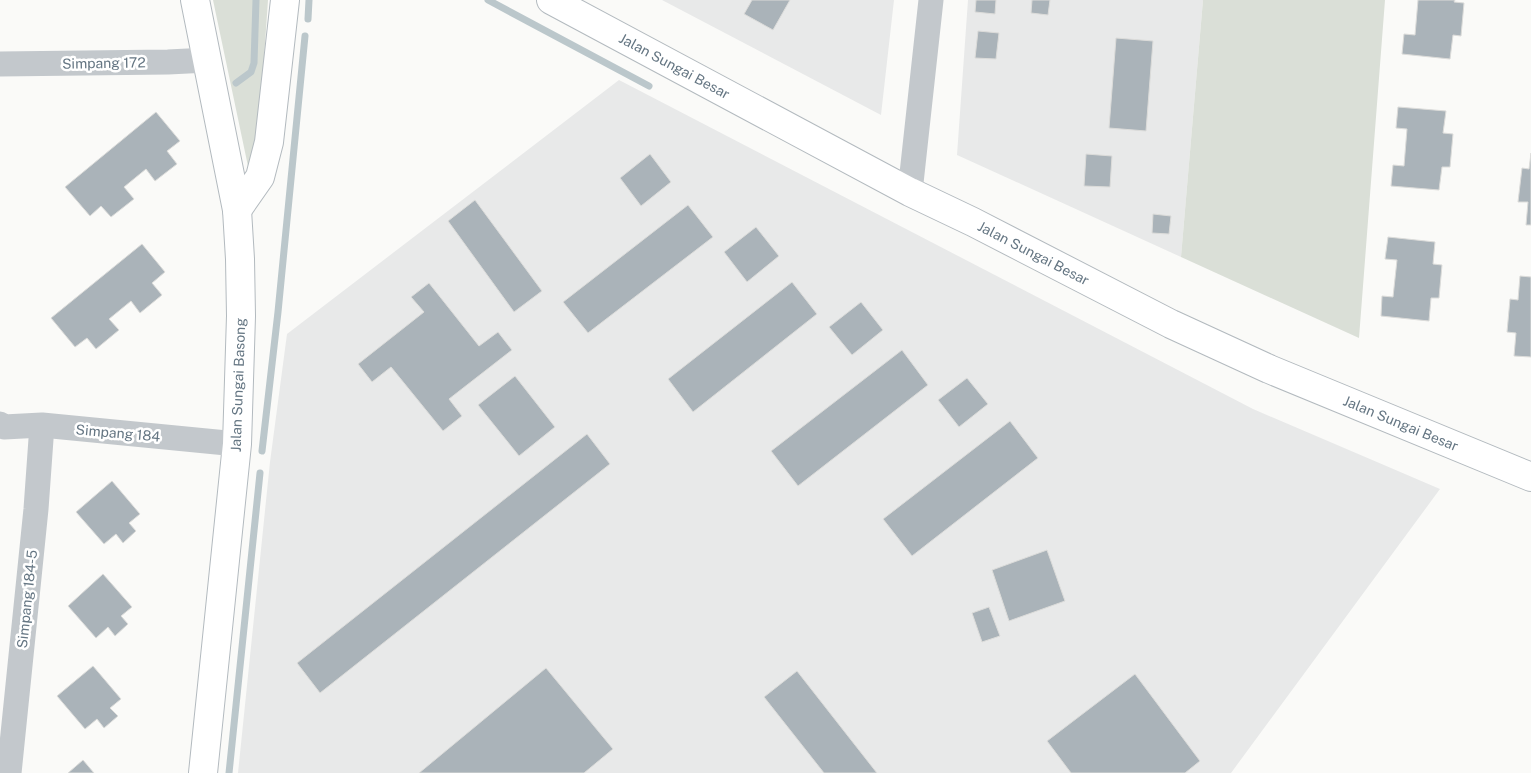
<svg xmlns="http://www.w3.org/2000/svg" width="1531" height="773" viewBox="0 0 1531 773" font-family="'Public Sans',sans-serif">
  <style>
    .built { fill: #e8e9e9 }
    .green { fill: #dadfd7 }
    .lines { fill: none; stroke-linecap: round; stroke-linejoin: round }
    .stream { stroke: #bbc7cb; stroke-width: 7 }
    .building { fill: #aab3b9; stroke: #dcdcda }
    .secondary-casing { stroke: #b3babf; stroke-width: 30 }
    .street { stroke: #c3c8cc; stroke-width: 25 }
    .secondary { stroke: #fff; stroke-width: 28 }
    .labels { text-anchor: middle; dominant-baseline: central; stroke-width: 5; stroke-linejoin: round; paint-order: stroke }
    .street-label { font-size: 14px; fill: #657683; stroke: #fff }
  </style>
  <rect width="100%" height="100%" fill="#fafaf8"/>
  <!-- built -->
  <path class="built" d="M 662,0 L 894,0 L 881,115 Z
    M 968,0 L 1203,0 L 1181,257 L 957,155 Z
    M 619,80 L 1253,409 L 1440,489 L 1231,773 L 238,773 L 270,462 L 287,334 Z"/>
  <!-- green -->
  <path class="green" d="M 213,0 L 268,0 L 257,160 L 249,171 Z
    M 1203,0 L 1385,0 L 1359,338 L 1181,257 Z"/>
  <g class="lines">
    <!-- stream -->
    <path class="stream" d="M 488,0 L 649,86
      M 308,19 L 309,0
      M 236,83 L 251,72 L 254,63 L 256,0
      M 262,451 L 278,312 L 305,36
      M 229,773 L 260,473"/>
  </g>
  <!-- building -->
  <path class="building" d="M 752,0 L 790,0 L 773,30 L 744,14 Z
    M 976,0 L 996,0 L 995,14 L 975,12 Z
    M 1032,0 L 1050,0 L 1048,15 L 1031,13 Z
    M 1418,0 L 1455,0 L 1454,2 L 1464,3 L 1461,36 L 1453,35 L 1450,59 L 1402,54 L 1404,34 L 1415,35 Z
    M 978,31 L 999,33 L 996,59 L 975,58 Z
    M 1116,38 L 1153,41 L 1146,131 L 1109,128 Z
    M 1398,107 L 1446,111 L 1443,133 L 1453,134 L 1450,167 L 1442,167 L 1439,190 L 1391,186 L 1393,165 L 1404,166 L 1407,129 L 1396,128 Z
    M 156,112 L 180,141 L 167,151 L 177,164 L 155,181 L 146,169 L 124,187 L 134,199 L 111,217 L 101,206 L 90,216 L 65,187 Z
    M 1531,153 L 1531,225 L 1526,225 L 1528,202 L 1518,202 L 1522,168 L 1529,169 Z
    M 650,154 L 671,182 L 641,206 L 620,178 Z
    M 1086,154 L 1112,156 L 1110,187 L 1084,186 Z
    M 475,200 L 542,291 L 514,312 L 448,221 Z
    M 688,205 L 713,237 L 588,333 L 563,302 Z
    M 1153,214 L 1171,216 L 1169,234 L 1152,233 Z
    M 756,227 L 779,256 L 747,282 L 724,252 Z
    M 1388,237 L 1435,242 L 1433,264 L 1442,265 L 1439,298 L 1431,298 L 1429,321 L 1381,316 L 1382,296 L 1393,297 L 1397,260 L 1385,259 Z
    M 142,244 L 165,272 L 152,283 L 162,295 L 140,313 L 131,301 L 109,319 L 119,330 L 96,349 L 87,338 L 75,347 L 51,318 Z
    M 1520,276 L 1531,277 L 1531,357 L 1514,356 L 1516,333 L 1507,332 L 1510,299 L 1518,300 Z
    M 792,282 L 817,314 L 693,412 L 668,379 Z
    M 429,283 L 479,346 L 498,332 L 512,350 L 449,399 L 462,416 L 443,431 L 391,367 L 372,382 L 358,364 L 424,312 L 411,297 Z
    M 861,302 L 883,330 L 852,355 L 829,327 Z
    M 902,350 L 928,385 L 798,486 L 771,451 Z
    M 515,376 L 555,427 L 519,456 L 478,405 Z
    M 967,378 L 988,404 L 959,427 L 938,400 Z
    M 1010,421 L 1038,458 L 912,556 L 883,519 Z
    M 587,434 L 610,464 L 320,693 L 297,663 Z
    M 112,481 L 140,514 L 129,523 L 136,531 L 123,543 L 116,534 L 104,544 L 76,512 Z
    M 1047,550 L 1065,601 L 1009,621 L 992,570 Z
    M 103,574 L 132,607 L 121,616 L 128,624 L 115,636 L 108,627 L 96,638 L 68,606 Z
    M 989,607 L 1000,636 L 982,642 L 972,613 Z
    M 93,666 L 121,699 L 110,708 L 118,716 L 104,728 L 97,719 L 85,729 L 57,696 Z
    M 546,668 L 613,749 L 584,773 L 419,773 Z
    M 797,671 L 844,731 L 877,773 L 824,773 L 764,697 Z
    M 1135,674 L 1200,761 L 1185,773 L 1071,773 L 1047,741 Z
    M 83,760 L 94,773 L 68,773 Z"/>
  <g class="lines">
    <!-- secondary casing -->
    <g class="secondary-casing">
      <g id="secondary">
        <path d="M 195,0 L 237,210 L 240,259 L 241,316 L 237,444 L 203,773"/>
        <path id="s1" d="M 551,0 L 910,192 L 973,222 L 1171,324 L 1269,369 L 1531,477"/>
        <path d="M 237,210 L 260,177 L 269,142 L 285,0"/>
      </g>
    </g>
    <!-- street -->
    <path class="street" d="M 0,64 L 168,62 L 208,60
      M 910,192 L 931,0
      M 0,424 L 4,427 L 42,425 L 237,444
      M 9,773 L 36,509 L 42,425"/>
    <!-- secondary -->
    <use href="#secondary" class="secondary"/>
  </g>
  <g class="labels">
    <!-- street labels -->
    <g class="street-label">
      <text transform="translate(104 63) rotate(-1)">Simpang 172</text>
      <text stroke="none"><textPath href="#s1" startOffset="140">Jalan Sungai Besar</textPath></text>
      <text stroke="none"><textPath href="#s1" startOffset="545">Jalan Sungai Besar</textPath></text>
      <text transform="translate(238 385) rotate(-88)">Jalan Sungai Basong</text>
      <text stroke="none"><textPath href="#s1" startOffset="950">Jalan Sungai Besar</textPath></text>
      <text transform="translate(118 433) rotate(5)">Simpang 184</text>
      <text transform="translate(27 599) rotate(-84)">Simpang 184-5</text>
    </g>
  </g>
</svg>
